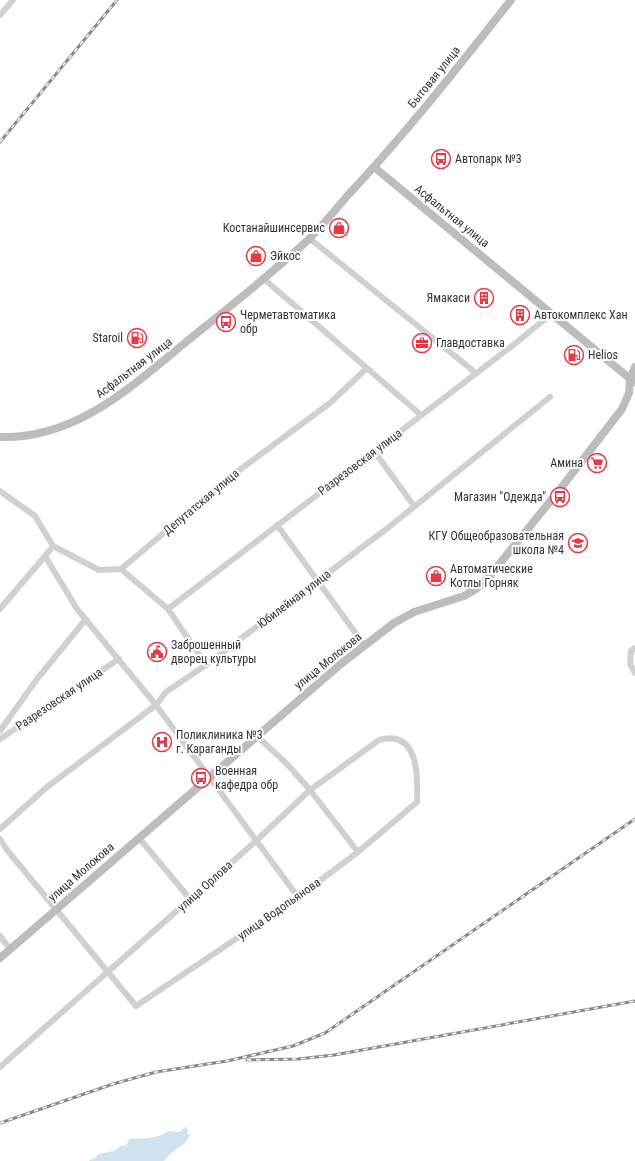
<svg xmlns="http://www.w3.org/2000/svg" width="635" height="1161" viewBox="0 0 635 1161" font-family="'Roboto Condensed',sans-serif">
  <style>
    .water { fill: #cfe2ee }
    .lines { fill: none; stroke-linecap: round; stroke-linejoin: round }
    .street { stroke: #d0d0d0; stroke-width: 6 }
    .secondary { stroke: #bdbdbd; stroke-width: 8 }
    .rail-casing { stroke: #888; stroke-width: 3 }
    .rail { stroke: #fff; stroke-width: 1.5; stroke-dasharray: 4.5; stroke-linecap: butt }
    .labels { text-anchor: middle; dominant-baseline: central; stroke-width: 4; stroke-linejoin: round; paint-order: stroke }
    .street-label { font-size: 12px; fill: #333; stroke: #fff }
    .poi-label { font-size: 12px; fill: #333; stroke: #fff; text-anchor: start }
  </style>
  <rect width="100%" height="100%" fill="#fff"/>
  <!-- water -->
  <path class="water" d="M 185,1127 L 188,1130 L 187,1134 L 191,1133 L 185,1143 L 171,1153 L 164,1161 L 88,1161 L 95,1158 L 98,1154 L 114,1151 L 122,1145 L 126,1146 L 129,1139 C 139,1138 148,1139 158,1136 C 161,1136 167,1132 168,1131 C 175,1131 179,1135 185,1127 Z"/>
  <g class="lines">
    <!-- street -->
    <path class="street" d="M 0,15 L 13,0
      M 309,238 L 476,373
      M 264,279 L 421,415
      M 374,451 L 414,506
      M 0,491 L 35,516 L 53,546 L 99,570 L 121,569 L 234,474 L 330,403 L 367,368
      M 277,525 L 365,646
      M 53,546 L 45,556 L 77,609 L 156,705 L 298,897
      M 121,569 L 168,609 L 206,665
      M 0,609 L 45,556
      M 168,609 L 516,343 L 551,314
      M 635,648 L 631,651 L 630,664 L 635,673
      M 0,731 L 37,679 L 86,619
      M 257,736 L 289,766 L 310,790 L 358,852
      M 0,739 L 119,659
      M 0,829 L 47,787 L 156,705 L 166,692 L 206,665 L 389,527 L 550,397
      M 139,838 L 190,899
      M 0,839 L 7,850 L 136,1006 L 298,897 L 358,852 L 417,802 C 418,777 419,729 379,740 L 310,790 L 257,840 L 0,1067
      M 0,936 L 10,949"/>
    <!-- secondary -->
    <path class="secondary" d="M 374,167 L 634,382
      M 0,437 C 76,439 131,387 186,342 C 227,309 269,276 308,240 C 322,226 336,209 349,194 C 407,132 459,66 511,0
      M 0,958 L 342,663 L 394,623 L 414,612 L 464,596 L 476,589 L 488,578 L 561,488 L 622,409 L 629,393 L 630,379 L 635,367"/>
    <!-- rail casing -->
    <g class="rail-casing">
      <path id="rail" d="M 0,142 L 117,0
        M 247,1060 L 298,1059 L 334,1055 L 635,1001
        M 0,1123 L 113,1084 L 156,1072 L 227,1061 L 293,1046 L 325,1033 L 635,819"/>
    </g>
    <!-- rail -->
    <use href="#rail" class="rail"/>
  </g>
  <!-- icons -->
  <defs>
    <g id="bus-ring" transform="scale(1)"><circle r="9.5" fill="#fff" stroke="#e63946" stroke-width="1.5"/><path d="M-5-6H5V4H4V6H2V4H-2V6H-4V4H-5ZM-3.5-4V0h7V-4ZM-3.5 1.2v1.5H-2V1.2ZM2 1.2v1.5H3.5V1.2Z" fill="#e63946"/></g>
    <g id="shop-ring" transform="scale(1)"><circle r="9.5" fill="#fff" stroke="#e63946" stroke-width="1.5"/><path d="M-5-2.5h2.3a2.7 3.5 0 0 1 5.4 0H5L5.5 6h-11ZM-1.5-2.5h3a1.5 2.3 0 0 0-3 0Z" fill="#e63946"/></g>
    <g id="building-ring" transform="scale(1)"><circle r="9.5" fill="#fff" stroke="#e63946" stroke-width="1.5"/><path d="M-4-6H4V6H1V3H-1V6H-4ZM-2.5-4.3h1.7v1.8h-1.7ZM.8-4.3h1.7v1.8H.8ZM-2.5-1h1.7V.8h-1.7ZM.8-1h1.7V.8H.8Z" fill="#e63946"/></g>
    <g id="fuel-ring" transform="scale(1)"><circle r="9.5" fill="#fff" stroke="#e63946" stroke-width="1.5"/><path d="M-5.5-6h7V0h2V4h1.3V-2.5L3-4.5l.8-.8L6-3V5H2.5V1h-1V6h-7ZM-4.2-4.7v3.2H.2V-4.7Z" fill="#e63946"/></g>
    <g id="office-ring" transform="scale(1)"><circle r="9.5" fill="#fff" stroke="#e63946" stroke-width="1.5"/><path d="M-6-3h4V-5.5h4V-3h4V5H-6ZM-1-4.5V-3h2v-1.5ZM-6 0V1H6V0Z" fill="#e63946"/></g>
    <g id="supermarket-ring" transform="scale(1)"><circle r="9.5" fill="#fff" stroke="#e63946" stroke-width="1.5"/><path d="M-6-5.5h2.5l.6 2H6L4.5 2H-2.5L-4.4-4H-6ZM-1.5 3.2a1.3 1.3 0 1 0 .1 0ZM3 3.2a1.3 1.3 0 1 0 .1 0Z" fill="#e63946"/></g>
    <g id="school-ring" transform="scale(1)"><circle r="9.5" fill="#fff" stroke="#e63946" stroke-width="1.5"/><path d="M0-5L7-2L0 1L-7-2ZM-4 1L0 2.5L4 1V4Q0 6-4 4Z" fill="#e63946"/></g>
    <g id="civic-ring" transform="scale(1)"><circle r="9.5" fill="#fff" stroke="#e63946" stroke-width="1.5"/><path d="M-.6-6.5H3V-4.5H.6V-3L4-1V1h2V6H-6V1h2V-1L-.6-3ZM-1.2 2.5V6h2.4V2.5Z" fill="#e63946"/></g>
    <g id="hospital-ring" transform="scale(1)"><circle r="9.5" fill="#fff" stroke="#e63946" stroke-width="1.5"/><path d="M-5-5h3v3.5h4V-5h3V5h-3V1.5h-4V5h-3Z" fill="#e63946"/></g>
  </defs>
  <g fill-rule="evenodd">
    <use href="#bus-ring" x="441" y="159"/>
    <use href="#shop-ring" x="339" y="228"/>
    <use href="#shop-ring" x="256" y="256"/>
    <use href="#building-ring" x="484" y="298"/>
    <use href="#building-ring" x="520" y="315"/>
    <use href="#bus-ring" x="226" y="322"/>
    <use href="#fuel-ring" x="137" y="338"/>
    <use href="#office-ring" x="422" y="343"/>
    <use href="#fuel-ring" x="574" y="355"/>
    <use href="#supermarket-ring" x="597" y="463"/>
    <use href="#bus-ring" x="560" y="497"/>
    <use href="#school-ring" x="578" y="543"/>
    <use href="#shop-ring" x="436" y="576"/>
    <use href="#civic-ring" x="157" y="652"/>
    <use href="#hospital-ring" x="162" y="742"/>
    <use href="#bus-ring" x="201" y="778"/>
  </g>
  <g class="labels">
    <!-- street labels -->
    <g class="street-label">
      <text transform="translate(434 77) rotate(-51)">Бытовая улица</text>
      <text transform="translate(452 216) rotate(39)">Асфальтная улица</text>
      <text transform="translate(134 368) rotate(-37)">Асфальтная улица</text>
      <text transform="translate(360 462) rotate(-37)">Разрезовская улица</text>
      <text transform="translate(201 502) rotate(-40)">Депутатская улица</text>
      <text transform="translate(294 599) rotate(-37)">Юбилейная улица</text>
      <text transform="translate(328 661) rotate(-39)">улица Молокова</text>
      <text transform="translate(59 699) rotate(-34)">Разрезовская улица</text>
      <text transform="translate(81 872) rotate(-41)">улица Молокова</text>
      <text transform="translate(205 886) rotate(-42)">улица Орлова</text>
      <text transform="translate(279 909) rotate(-35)">улица Водопьянова</text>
    </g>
    <!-- poi labels -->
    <g class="poi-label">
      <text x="455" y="159">Автопарк №3</text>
      <text x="325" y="228" text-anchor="end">Костанайшинсервис</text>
      <text x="270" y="256">Эйкос</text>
      <text x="470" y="298" text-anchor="end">Ямакаси</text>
      <text x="240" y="315">Черметавтоматика<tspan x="240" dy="14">обр</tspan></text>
      <text x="534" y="315">Автокомплекс Хан</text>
      <text x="123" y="338" text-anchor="end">Staroil</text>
      <text x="436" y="343">Главдоставка</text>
      <text x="588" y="355">Helios</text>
      <text x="583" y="463" text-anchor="end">Амина</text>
      <text x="546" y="497" text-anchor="end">Магазин "Одежда"</text>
      <text x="564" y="536" text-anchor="end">КГУ Общеобразовательная<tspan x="564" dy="14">школа №4</tspan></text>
      <text x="450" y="569">Автоматические<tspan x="450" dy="14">Котлы Горняк</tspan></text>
      <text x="171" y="645">Заброшенный<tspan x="171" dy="14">дворец культуры</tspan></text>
      <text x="176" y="735">Поликлиника №3<tspan x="176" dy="14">г. Караганды</tspan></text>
      <text x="215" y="771">Военная<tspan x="215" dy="14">кафедра обр</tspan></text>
    </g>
  </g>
</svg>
